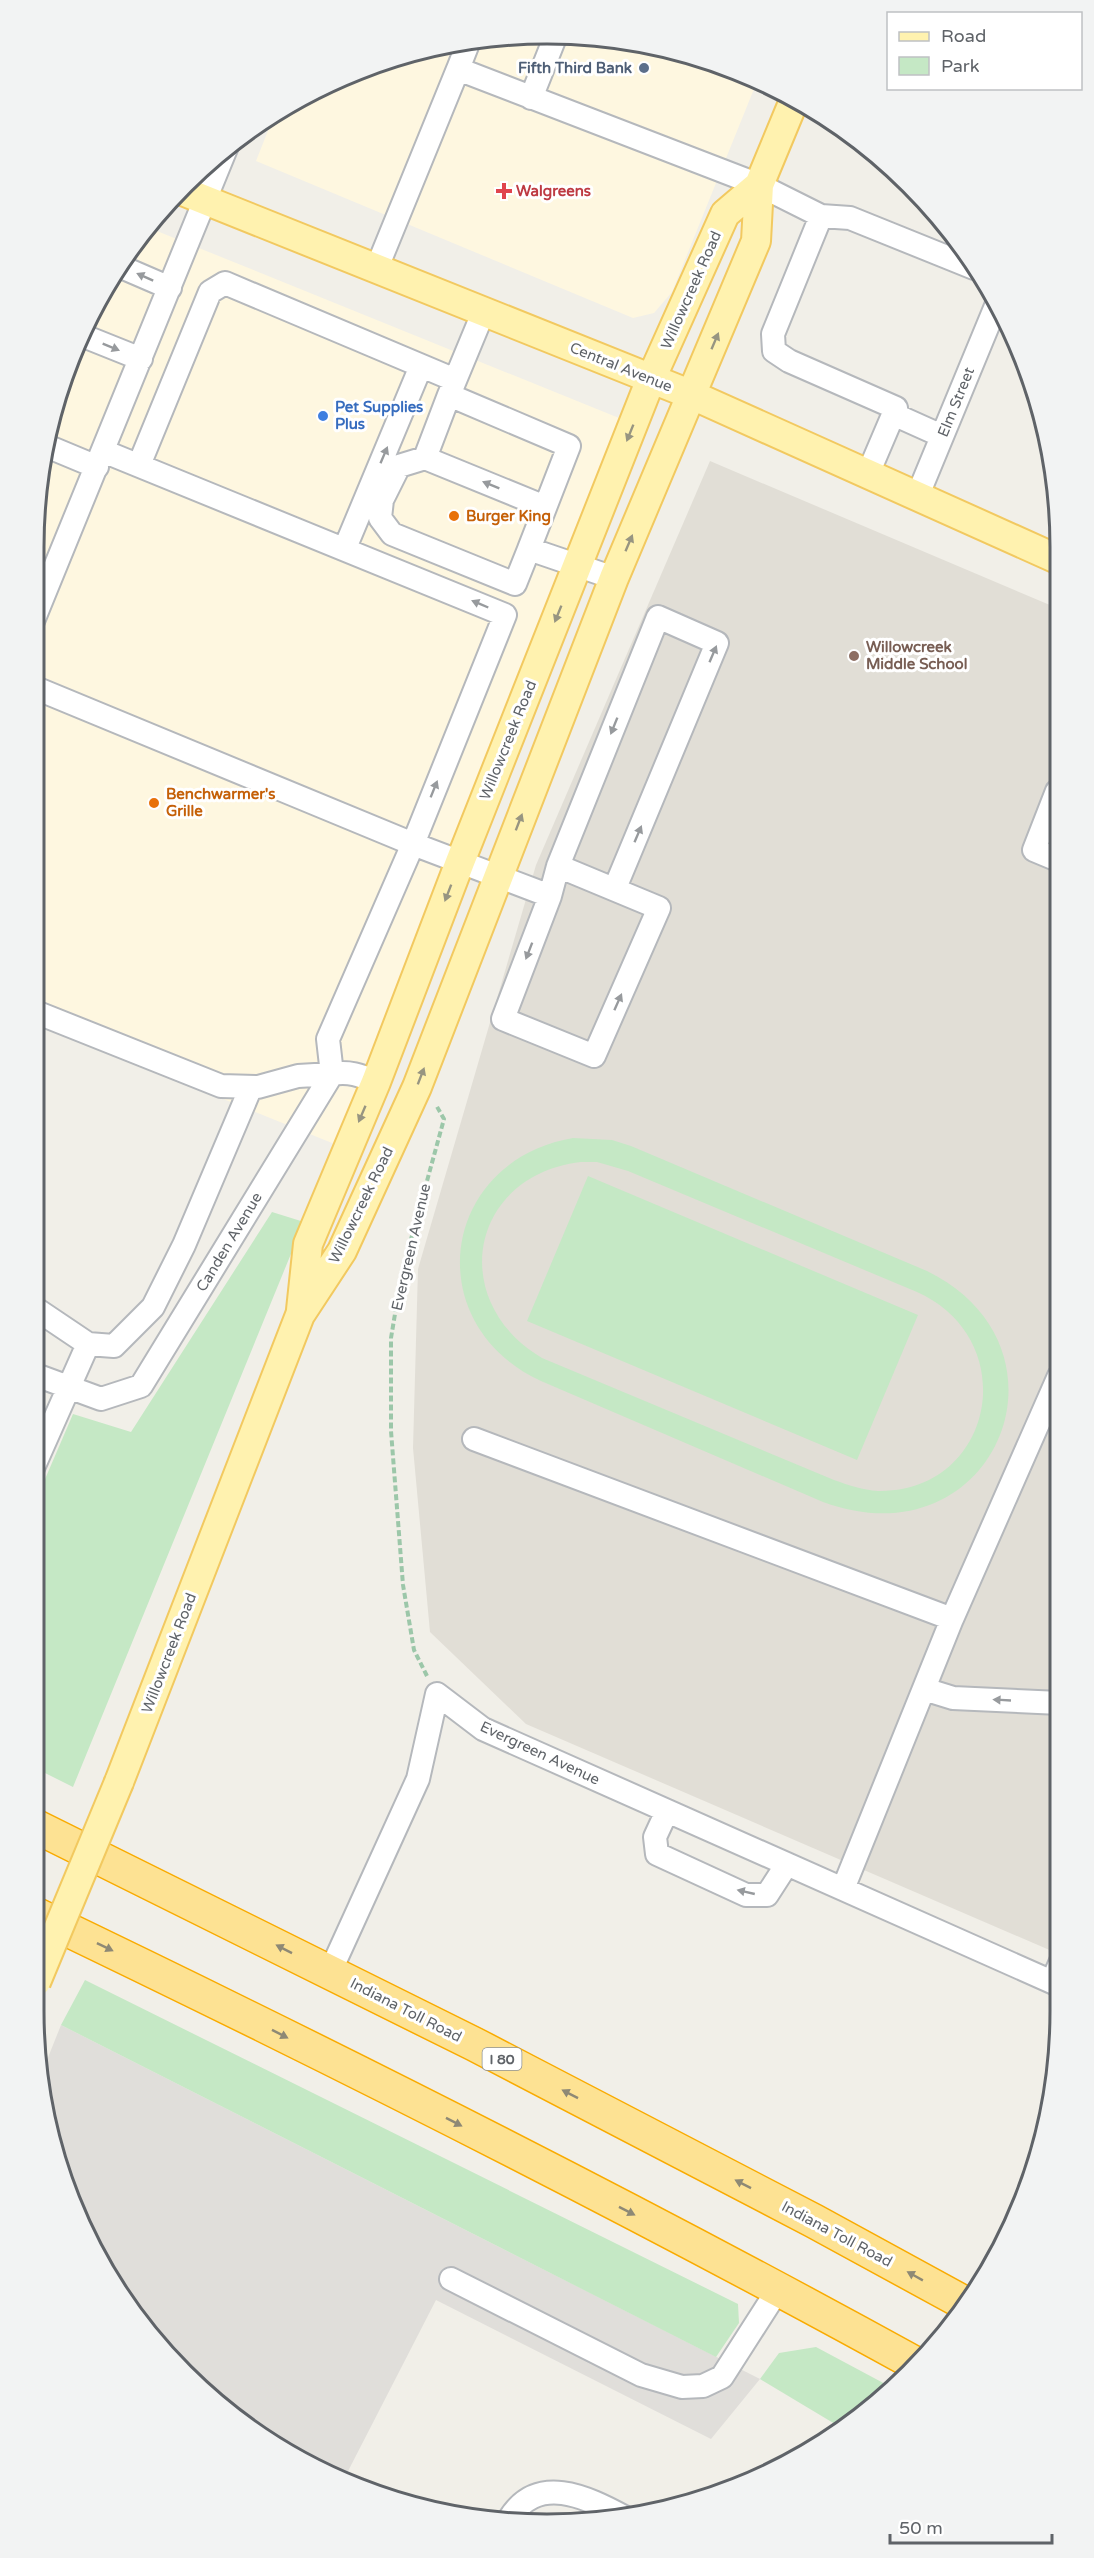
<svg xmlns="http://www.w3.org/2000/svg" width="1094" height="2558" viewBox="0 0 1094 2558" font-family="'Varela Round',sans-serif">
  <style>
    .commercial { fill: #fef7e0 }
    .industrial { fill: #e0deda }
    .education { fill: #e1ded6 }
    .green { fill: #c5e8c5; fill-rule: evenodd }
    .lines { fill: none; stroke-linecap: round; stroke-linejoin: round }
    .minor-casing { stroke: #b5b8bc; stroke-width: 26 }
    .major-casing { stroke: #f2c960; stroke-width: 32 }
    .highway-casing { stroke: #f9ab00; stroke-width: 36 }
    .path { stroke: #9cc7a9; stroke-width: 4; stroke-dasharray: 6 3; stroke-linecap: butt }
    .minor { stroke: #fff; stroke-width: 22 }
    .major { stroke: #fff2af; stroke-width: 28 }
    .highway { stroke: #fde293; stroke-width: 33 }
    .major-bridge-casing { stroke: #f2c960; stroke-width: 32; stroke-linecap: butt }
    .major-bridge { stroke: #fff2af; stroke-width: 28 }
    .oneway { fill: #979a9d }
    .oneway2 { fill: #979581 }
    .oneway3 { fill: #8e8975 }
    .service-dot { fill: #5c6f8a; stroke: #fff; stroke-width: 2 }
    .health-dot { fill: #e0444e; stroke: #fff; stroke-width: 2 }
    .shop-dot { fill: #3f7fe0; stroke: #fff; stroke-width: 2 }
    .food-dot { fill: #e8710a; stroke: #fff; stroke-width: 2 }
    .education-dot { fill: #8d6e63; stroke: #fff; stroke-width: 2 }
    .labels { text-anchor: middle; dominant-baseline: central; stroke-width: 6; stroke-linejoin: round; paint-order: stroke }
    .shield { fill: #fff; stroke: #8f9295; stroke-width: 1.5 }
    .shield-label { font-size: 14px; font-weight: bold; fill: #5f6368 }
    .service-label { font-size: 15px; font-weight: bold; fill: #4e5e75; stroke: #fff; text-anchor: end }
    .health-label { font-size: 15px; font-weight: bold; fill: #be3a42; stroke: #fff; text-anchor: start }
    .street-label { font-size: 15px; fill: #5f6368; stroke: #fff }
    .shop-label { font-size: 15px; font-weight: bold; fill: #366cbe; stroke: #fff; text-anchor: start }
    .food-label { font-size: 15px; font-weight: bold; fill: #c56008; stroke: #fff; text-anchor: start }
    .education-label { font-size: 15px; font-weight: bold; fill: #785e54; stroke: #fff; text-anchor: start }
    .rim { fill: none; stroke: #5f6368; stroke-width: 3 }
  </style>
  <rect width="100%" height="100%" fill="#f1efe8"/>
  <!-- commercial -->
  <path class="commercial" d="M 514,34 L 614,37 L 713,60 L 756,84 L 672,292 L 654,313 L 633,318 L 256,161 L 275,113 L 320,86 L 414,50 Z
    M 147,227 L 619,418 L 337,1145 L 33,1022 L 33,547 L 60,381 L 102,290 Z"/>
  <!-- industrial -->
  <path class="industrial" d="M 61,2025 L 760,2379 L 711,2439 L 436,2300 L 345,2477 L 290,2456 L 160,2350 L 102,2268 L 60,2177 L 43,2070 Z"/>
  <!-- education -->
  <path class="education" d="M 710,461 L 1057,608 L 1061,1955 L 526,1724 L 430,1632 L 413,1448 L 418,1269 L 536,865 Z"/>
  <!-- green -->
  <path class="green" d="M 573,1138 L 612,1140 L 631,1146 L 927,1271 C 1084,1348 995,1565 823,1502 L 541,1381 C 418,1324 440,1161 573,1138 ZM 581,1162 L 597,1162 L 628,1171 L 917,1292 C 1024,1340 994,1493 878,1491 C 863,1490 848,1485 834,1480 L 542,1358 C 446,1301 470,1175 581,1162 Z
    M 588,1176 L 918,1315 L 857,1460 L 527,1321 Z
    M 272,1212 L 304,1222 L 73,1787 L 33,1767 L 33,1507 L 73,1414 L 131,1432 Z
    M 85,1980 L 738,2304 L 739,2323 L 716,2357 L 61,2025 Z
    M 816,2347 L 889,2386 L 840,2427 L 760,2379 L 779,2353 Z"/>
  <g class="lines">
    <!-- minor casing -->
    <g class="minor-casing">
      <path id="minor" d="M 458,69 L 469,41
        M 531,98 L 556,35
        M 821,216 L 850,218 L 974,268
        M 119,266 L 170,288
        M 376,270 L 458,69 L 759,185 L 821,216 L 773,334 L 774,351 L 789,361 L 896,408 L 867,476
        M 483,313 L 449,395 L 569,446 L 529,549 L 614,578
        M 81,335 L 141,359
        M 893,414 L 942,436
        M 49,447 L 97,467
        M 425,458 L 449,395
        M 139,465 L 210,292 L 225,283 L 455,380
        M 917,497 L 996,306
        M 345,548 L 421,366
        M 529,549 L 515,584 L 392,534 L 380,518 L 382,500 L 399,466 L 425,458 L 545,507
        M 33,621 L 227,146
        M 33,687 L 413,844 L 550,896
        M 1057,791 L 1034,850 L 1058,860
        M 558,866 L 659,908 L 594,1056 L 503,1019 L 550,896 L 558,866 L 658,617 L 717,643 L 615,888
        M 33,1011 L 221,1086 L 258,1087 L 298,1076 L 332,1074 L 328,1039 L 413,844 L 505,615 L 103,451
        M 33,1307 L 88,1344
        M 33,1374 L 101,1399 L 141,1386 L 332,1074 C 349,1071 360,1075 376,1082
        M 474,1439 L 952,1619
        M 33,1468 L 88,1344 L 114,1346 L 153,1307 L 184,1245 L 251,1087
        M 924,1689 L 953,1698 L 1060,1703
        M 667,1811 L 655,1837 L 657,1854 L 746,1895 L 767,1895 L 787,1864
        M 843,1889 L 952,1619 L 1059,1376
        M 330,1972 L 418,1779 L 437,1694 L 483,1729 L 1061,1986
        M 1052,1982 L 1061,1961
        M 451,2279 L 641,2375 L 682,2387 L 703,2386 L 722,2377 L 779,2288
        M 508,2521 C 536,2472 587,2497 624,2517"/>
    </g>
    <!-- major casing -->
    <g class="major-casing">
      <path id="major" d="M 180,190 L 692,395 L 1057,559
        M 301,1310 L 308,1244 L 376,1082 L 460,862 L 651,379 L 725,214 L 759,185
        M 119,1782 L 300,1315 L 342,1251 L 417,1087 L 614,578 L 756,241 L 759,185 L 793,103"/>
    </g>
    <!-- highway casing -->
    <g class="highway-casing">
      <path id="highway" d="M 33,1825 L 474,2044 L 814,2221 L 966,2304
        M 33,1913 C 331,2056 627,2205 916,2364"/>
    </g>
    <!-- path -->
    <path class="path" d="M 427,1676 L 414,1650 L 403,1585 L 391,1431 L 391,1338 L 402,1272 L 444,1119 L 436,1105"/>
    <!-- minor -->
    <use href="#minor" class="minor"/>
    <!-- major -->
    <use href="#major" class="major"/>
    <!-- highway -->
    <use href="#highway" class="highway"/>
    <!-- major-bridge casing -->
    <g class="major-bridge-casing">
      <path id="major-bridge" d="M 36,1982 L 119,1782"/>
    </g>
    <!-- major-bridge -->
    <use href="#major-bridge" class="major-bridge"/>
  </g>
  <!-- one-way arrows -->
  <defs><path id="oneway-solid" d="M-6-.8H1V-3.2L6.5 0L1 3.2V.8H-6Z" transform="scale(1.5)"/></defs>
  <g class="oneway">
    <use href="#oneway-solid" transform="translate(145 277) rotate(-156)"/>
    <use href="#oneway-solid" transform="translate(111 347) rotate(22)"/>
    <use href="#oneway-solid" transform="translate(384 455) rotate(-67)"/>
    <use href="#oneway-solid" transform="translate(491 485) rotate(-158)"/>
    <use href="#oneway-solid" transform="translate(480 604) rotate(-157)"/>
    <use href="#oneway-solid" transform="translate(713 654) rotate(-67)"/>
    <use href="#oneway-solid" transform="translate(614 726) rotate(112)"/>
    <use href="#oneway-solid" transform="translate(434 789) rotate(-68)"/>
    <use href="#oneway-solid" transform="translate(638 834) rotate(-67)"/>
    <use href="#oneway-solid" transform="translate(529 951) rotate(111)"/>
    <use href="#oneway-solid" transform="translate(618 1002) rotate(-66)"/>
    <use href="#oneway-solid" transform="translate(1002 1700) rotate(-177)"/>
    <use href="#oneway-solid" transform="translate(746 1892) rotate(-167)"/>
  </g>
  <g class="oneway2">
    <use href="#oneway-solid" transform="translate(715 341) rotate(-67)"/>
    <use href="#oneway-solid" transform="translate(630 433) rotate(112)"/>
    <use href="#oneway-solid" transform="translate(629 543) rotate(-67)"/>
    <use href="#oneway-solid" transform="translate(558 614) rotate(112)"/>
    <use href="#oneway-solid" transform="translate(519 822) rotate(-69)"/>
    <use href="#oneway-solid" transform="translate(448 893) rotate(111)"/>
    <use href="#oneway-solid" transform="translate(421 1076) rotate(-69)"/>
    <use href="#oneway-solid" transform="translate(362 1114) rotate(113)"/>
  </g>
  <g class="oneway3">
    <use href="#oneway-solid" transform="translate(105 1947) rotate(26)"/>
    <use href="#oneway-solid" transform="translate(284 1949) rotate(-153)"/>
    <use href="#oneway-solid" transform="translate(280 2034) rotate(27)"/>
    <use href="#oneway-solid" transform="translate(570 2094) rotate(-153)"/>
    <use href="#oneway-solid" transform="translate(454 2122) rotate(27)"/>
    <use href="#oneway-solid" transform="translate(743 2184) rotate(-153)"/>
    <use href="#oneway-solid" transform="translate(627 2211) rotate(27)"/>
    <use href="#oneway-solid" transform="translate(915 2276) rotate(-151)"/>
  </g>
  <!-- markers -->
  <circle class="service-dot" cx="644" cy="68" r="6"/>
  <path class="health-dot" d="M501 182h6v6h6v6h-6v6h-6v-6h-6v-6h6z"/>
  <circle class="shop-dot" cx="323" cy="416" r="6"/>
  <g class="food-dot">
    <circle cx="454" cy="516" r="6"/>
    <circle cx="154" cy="803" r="6"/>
  </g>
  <circle class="education-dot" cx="854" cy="656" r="6"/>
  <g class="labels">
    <!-- shield labels -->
    <rect class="shield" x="482.5" y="2048" width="39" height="22" rx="4.5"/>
    <g class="shield-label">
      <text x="502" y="2059">I 80</text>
    </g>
    <!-- service labels -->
    <g class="service-label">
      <text x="632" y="68">Fifth Third Bank</text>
    </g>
    <!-- health labels -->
    <g class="health-label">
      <text x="516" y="191">Walgreens</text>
    </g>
    <!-- street labels -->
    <g class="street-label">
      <text transform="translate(691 290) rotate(-66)">Willowcreek Road</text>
      <text transform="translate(621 367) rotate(22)">Central Avenue</text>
      <text transform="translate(956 402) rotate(-68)">Elm Street</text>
      <text transform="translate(508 740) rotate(-68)">Willowcreek Road</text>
      <text transform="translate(361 1205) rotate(-64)">Willowcreek Road</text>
      <text transform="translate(229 1242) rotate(-59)">Canden Avenue</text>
      <text transform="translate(411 1247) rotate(-77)">Evergreen Avenue</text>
      <text transform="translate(169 1653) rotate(-69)">Willowcreek Road</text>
      <text transform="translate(540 1753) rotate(25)">Evergreen Avenue</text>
      <text transform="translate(406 2010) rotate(27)">Indiana Toll Road</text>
      <text transform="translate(837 2234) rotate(28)">Indiana Toll Road</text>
    </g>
    <!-- shop labels -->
    <g class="shop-label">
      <text x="335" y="407">Pet Supplies<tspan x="335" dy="17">Plus</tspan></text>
    </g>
    <!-- food labels -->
    <g class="food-label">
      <text x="466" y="516">Burger King</text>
      <text x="166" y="794">Benchwarmer's<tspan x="166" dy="17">Grille</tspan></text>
    </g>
    <!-- education labels -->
    <g class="education-label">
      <text x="866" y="647">Willowcreek<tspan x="866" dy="17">Middle School</tspan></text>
    </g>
  </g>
  <!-- crop -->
  <path d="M0 0H1094V2558H0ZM547 44H547A503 503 0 0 1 1050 547V2011A503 503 0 0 1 547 2514H547A503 503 0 0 1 44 2011V547A503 503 0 0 1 547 44Z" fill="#f2f3f3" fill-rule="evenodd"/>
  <path class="rim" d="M547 44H547A503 503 0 0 1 1050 547V2011A503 503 0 0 1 547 2514H547A503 503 0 0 1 44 2011V547A503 503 0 0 1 547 44Z"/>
  <!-- legend -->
  <rect x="887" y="12" width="195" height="78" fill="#ffffff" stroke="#bfc1c3" stroke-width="1.5"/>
  <rect x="899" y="32" width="30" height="9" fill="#fff2af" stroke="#bfc1c3" stroke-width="1.5"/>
  <text x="941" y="42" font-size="18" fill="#5f6368">Road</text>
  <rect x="899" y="57" width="30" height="18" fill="#c5e8c5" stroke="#bfc1c3" stroke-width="1.5"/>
  <text x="941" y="72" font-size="18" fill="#5f6368">Park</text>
  <!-- scale -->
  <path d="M890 2534v9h162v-9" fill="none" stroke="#5f6368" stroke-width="3"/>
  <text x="899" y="2534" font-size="18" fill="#5f6368" stroke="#ffffff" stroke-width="4.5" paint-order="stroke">50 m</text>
</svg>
